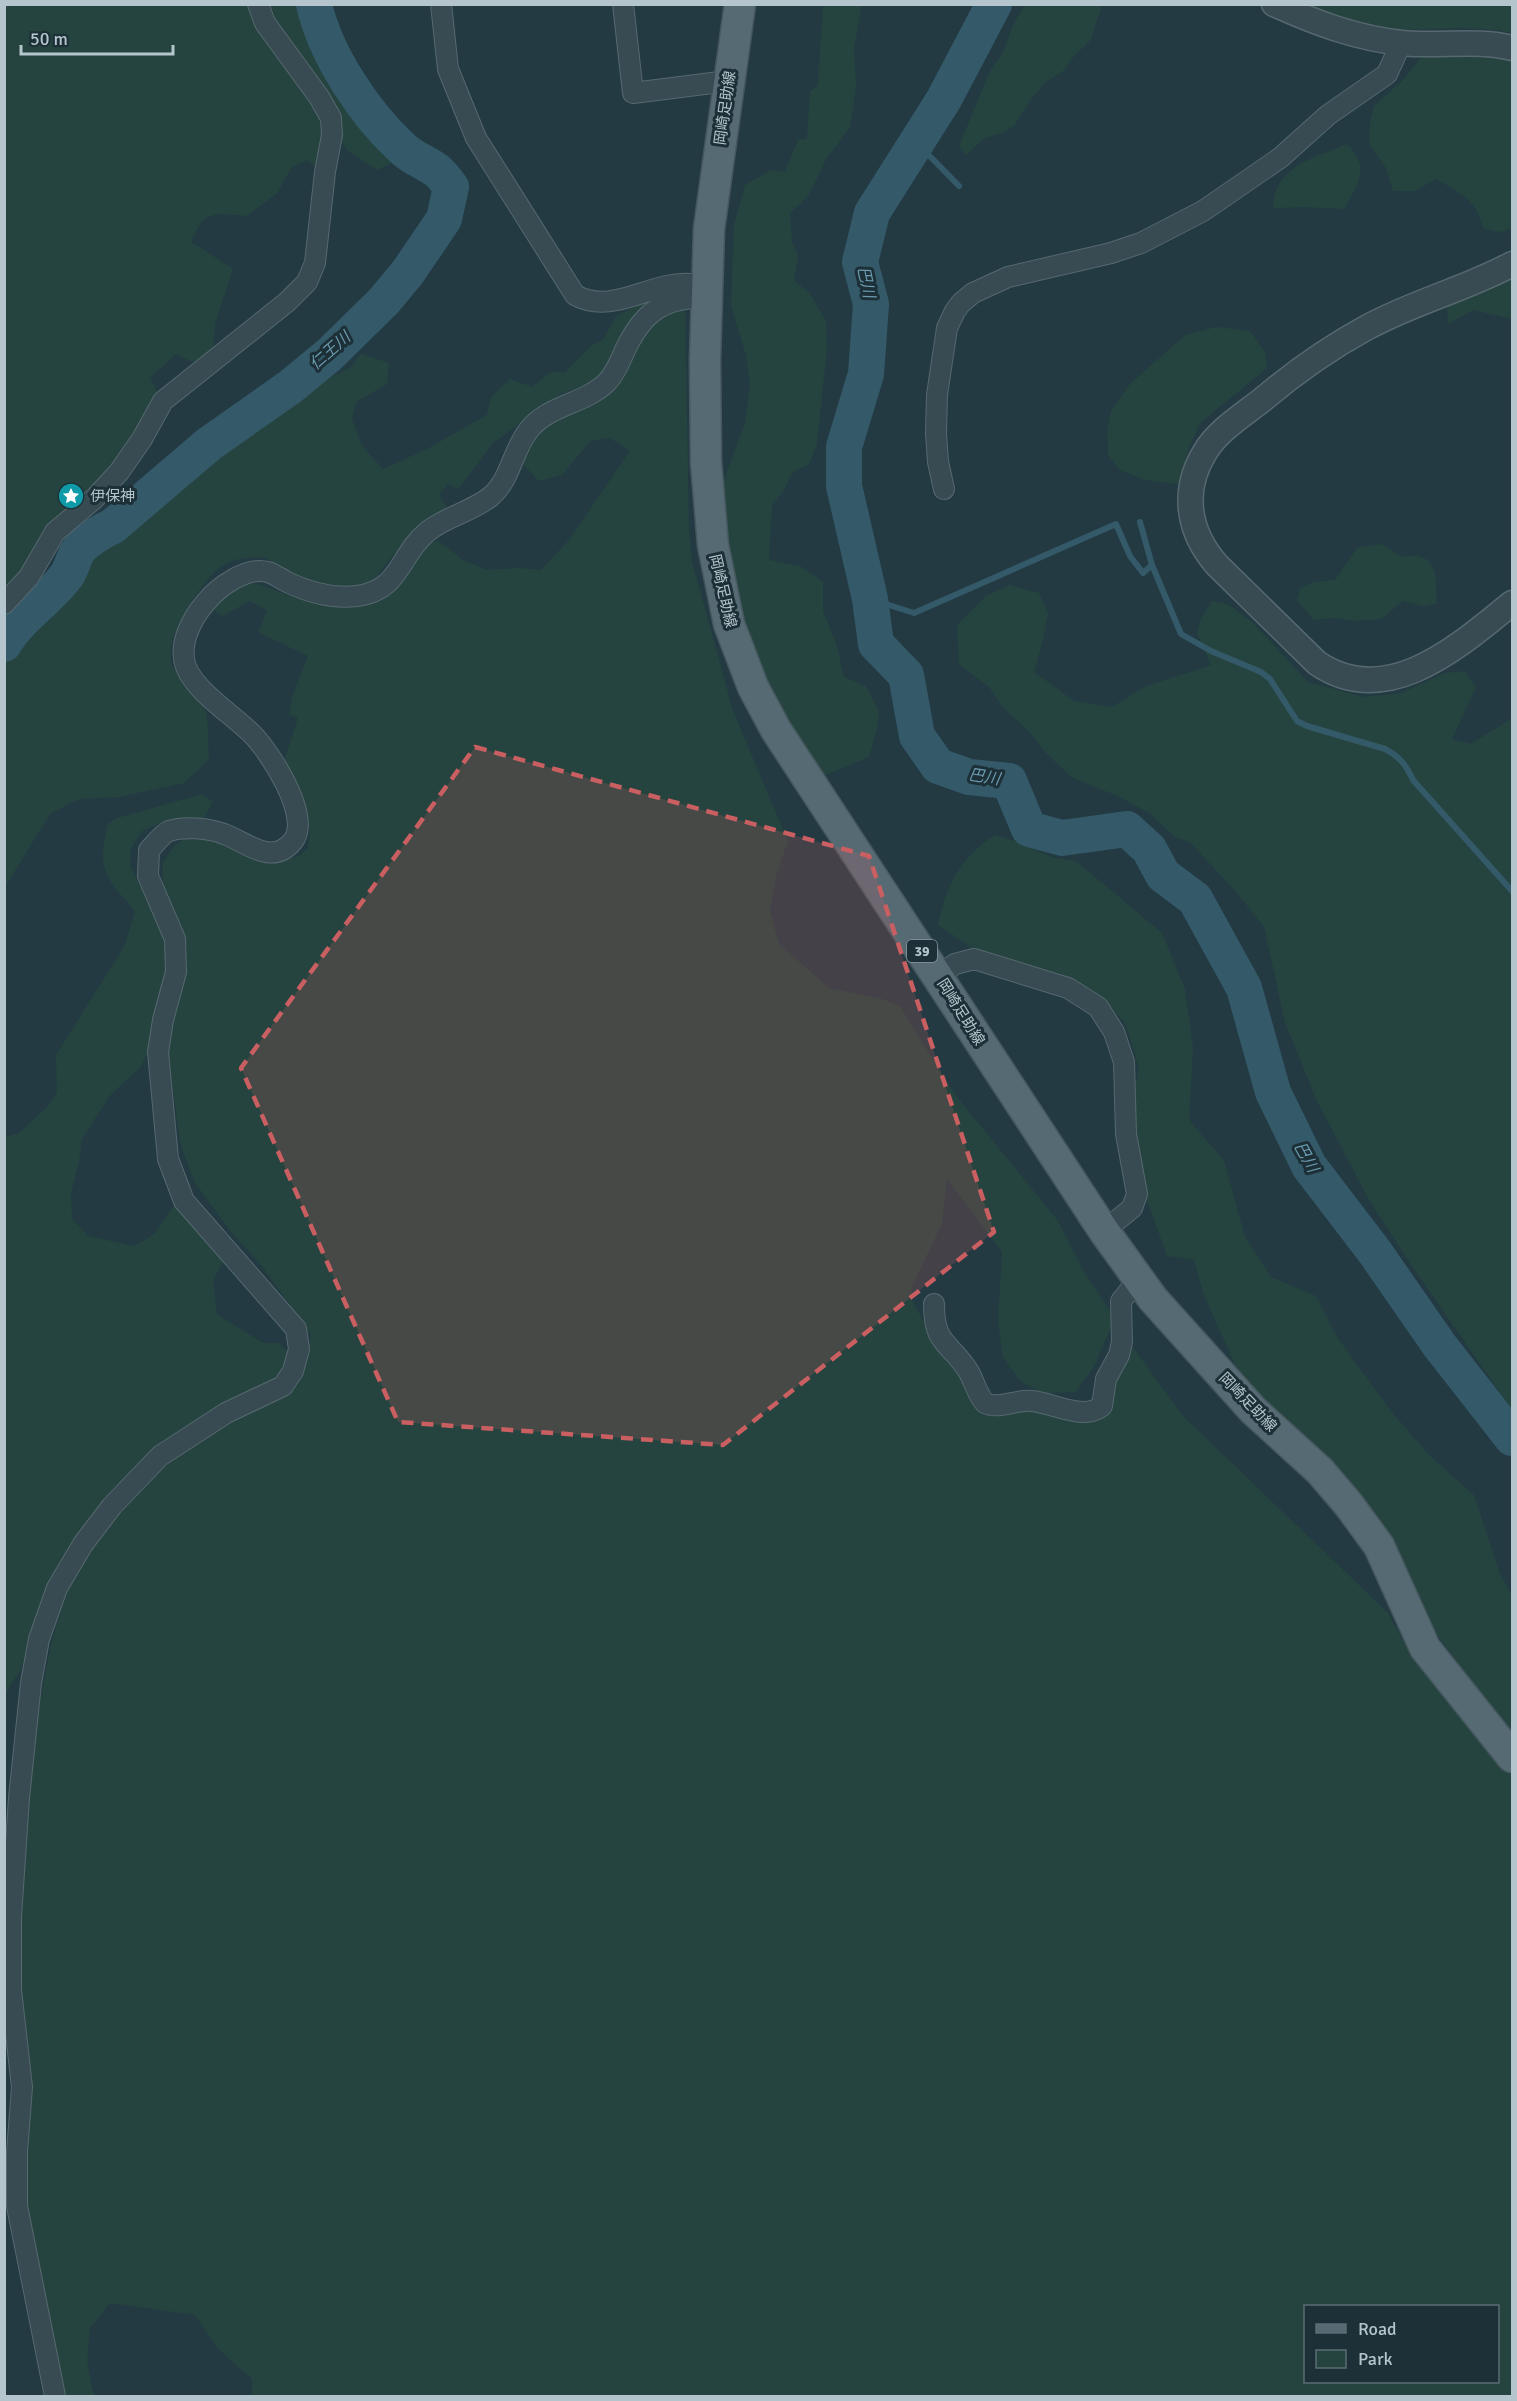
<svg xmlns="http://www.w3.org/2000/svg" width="1517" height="2401" viewBox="0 0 1517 2401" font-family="Signika,'Noto Sans JP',sans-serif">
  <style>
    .green { fill: #26443f; fill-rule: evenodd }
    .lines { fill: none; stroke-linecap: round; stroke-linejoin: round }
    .stream { stroke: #345a6a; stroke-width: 6 }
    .river { stroke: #345a6a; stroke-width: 36 }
    .minor-casing { stroke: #566870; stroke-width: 22 }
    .tertiary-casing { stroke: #566870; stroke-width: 27 }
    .primary-casing { stroke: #45575f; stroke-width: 33 }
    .minor { stroke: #384b53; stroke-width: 20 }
    .tertiary { stroke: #384b53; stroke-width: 24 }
    .primary { stroke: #566a73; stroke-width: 30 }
    .marked { fill: #ca5f62; fill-opacity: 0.2; stroke: #ca5f62; stroke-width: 4.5; stroke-dasharray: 12 8; stroke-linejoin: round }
    .labels { text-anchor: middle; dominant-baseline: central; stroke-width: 6; stroke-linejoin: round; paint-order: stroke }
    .shield { fill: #1d3038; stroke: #8798a0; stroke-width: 1.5 }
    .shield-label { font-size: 14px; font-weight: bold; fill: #b5c5cd }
    .street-label { font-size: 15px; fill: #b5c5cd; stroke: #1d3038 }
    .poi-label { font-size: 15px; fill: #b5c5cd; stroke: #1d3038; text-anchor: start }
    .water-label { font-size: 16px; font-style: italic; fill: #6b9baf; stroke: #1d3038 }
  </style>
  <rect width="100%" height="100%" fill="#233a43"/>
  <!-- green -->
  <path class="green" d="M 5,5 L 253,5 L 326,124 L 318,168 L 307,160 L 292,167 L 277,193 L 247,216 C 215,213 204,209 191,242 L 233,269 L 215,323 L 213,348 L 195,363 L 176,354 L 150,378 L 160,397 L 134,439 L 83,501 L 43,529 L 27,569 L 5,595 Z
    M 266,5 L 305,5 L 311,27 L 350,105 L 373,125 L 388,151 L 391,163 L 377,170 L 348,151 L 269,17 Z
    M 823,5 L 862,5 L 854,48 L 856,87 L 850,127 L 825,161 L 809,195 L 790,213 L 792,242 L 798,255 L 794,280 L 810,294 L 826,321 L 827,348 L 817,444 L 809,464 L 792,473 L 783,492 L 772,504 L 769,560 L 800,566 L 823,582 L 823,611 L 836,643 L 844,677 L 866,686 L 879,712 L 877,729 L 869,757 L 823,776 L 757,675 L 726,611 L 717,499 L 745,423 L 750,385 L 746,355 L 731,306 L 734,225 L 745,185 L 772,170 L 785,172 L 798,140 L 807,139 L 810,91 L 818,85 Z
    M 1025,5 L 1102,5 L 1090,41 L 1074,56 L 1063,71 L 1046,82 L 1031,99 L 1014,126 L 1002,133 L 985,138 L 966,155 L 959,146 L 990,71 L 1003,53 L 1013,25 Z
    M 1303,5 L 1512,5 L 1512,33 C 1473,24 1432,31 1392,29 C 1362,27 1331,15 1303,5 Z
    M 1423,55 L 1472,55 L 1512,60 L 1512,229 L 1498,232 L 1483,228 C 1477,199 1460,193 1436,179 L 1415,191 L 1393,191 L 1386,168 L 1369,144 L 1370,121 L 1374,106 L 1404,79 Z
    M 1347,144 C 1371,168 1358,184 1344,209 L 1304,207 L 1273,208 C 1275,165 1313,159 1347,144 Z
    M 1512,278 L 1512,319 L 1473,310 L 1448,324 L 1447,304 Z
    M 641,304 L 648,304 L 626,325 L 602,373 L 590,383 L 561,394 L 494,442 L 458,489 L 448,484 L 439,494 L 452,517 L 412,536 L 388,561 L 371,585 L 330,591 L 280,572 L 267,558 C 252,556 231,558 218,569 C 200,585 165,635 171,661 C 175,679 200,695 205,710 C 209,719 208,749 209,760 L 184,783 L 119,797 L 79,799 L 50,814 L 5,887 L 5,653 L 11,641 L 28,624 L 45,611 L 88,551 L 100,539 L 127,529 L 150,504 L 187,476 L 209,453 L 262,421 L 284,401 L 310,384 L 340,373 L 351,367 L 361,354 L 389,363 L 387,384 L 356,402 L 352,419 L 362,446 L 383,469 L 429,448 L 487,415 L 491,397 L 510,379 L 532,387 L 551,372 L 565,372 L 592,345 L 603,340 L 616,316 Z
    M 685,305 L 689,533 L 692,562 L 733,711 L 788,841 L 777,873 L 770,910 L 779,944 L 829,988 L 882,999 L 900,1006 L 954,1093 L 1058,1221 L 1083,1270 L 1115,1319 L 1093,1368 L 1076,1392 L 1042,1393 L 1019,1380 L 1003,1357 L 998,1321 L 1002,1252 L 947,1179 L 942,1224 L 912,1287 L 912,1300 L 938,1348 L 956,1364 L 972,1400 L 1086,1417 L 1110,1388 L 1129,1342 L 1183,1416 L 1388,1613 L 1402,1639 L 1427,1663 L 1512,1777 L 1512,2396 L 252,2396 L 252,2379 L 217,2348 L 195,2315 L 110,2303 L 90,2328 L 87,2362 L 94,2396 L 64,2396 L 25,2212 L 18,1994 L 19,1912 L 30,1789 L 39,1708 L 51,1645 L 65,1597 L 83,1560 L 119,1515 L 162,1469 L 228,1421 L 284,1396 L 298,1385 L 306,1363 L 311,1335 L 262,1266 L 231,1232 L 195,1183 L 180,1143 L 168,1050 L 168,1026 L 187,949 L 170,911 L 163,883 L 163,863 L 174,846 L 187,836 L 205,837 L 270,864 L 299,856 L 308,848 L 310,832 L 308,813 L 287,769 L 285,758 L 298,718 L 289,714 L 292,697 L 308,656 L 258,632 L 267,611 L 250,601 L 222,616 L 214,610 C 237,559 269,594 305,599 C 314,600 372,601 378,599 C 399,593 414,560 423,543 L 439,541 L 463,560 L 487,570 L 518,568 L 541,570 L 569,540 L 630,451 L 610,438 L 590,441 L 562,475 L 539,481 L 524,465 L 527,439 L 545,423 L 591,399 L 646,319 ZM 1306,2306 L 1498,2306 L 1498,2382 L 1306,2382 Z
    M 1216,327 L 1250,331 L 1266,354 L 1267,368 L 1200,423 L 1189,448 L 1178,484 L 1145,480 L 1120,470 L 1108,455 L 1107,429 L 1111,411 L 1130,384 L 1185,335 Z
    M 1381,544 L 1402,557 L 1416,555 L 1428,560 L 1435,573 L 1437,603 L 1423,606 L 1403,601 L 1381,619 L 1358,621 L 1334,618 L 1314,620 L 1297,600 L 1300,588 L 1314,582 L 1335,580 L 1357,548 Z
    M 1009,585 L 1039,593 L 1048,614 L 1042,643 L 1034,672 L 1074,701 L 1112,707 L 1144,687 L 1211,665 L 1197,633 L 1201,619 L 1212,601 L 1229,605 L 1253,623 L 1308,682 L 1364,697 L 1401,693 L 1445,673 L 1465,671 L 1476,687 L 1452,739 L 1471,744 L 1512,718 L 1512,1410 L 1412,1266 L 1369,1200 L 1316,1099 L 1285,1022 L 1264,927 L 1237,893 L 1191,843 L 1175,837 L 1149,813 L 1120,797 L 1071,777 L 1046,753 L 1027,729 L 1003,708 L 990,688 L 959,664 L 957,625 L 986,596 Z
    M 202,794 L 213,802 L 203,819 L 163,822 L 142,831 L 131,848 L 130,866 L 140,886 L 156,909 L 166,936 L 168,972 L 149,1050 L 140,1068 L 110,1095 L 82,1139 L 79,1161 L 71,1193 L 72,1219 L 88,1236 L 135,1246 L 155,1233 L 176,1202 L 223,1261 L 213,1281 L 217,1314 L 263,1343 L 279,1343 L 288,1352 L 285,1366 L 277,1378 L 223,1407 L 148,1454 L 95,1512 L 64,1557 L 44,1597 L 21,1669 L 5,1694 L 5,1137 L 19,1133 L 46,1108 L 57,1092 L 56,1055 L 124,947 L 135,912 C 129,902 120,895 113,885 C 99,866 102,846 108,824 L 117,818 Z
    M 995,835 L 1015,841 L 1054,858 L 1076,861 L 1162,933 L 1185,989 L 1193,1048 L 1189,1120 L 1224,1161 L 1245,1237 L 1271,1277 L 1316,1296 L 1337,1337 L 1390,1410 L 1430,1456 L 1474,1495 L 1500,1574 L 1512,1596 L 1512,1736 L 1430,1625 L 1378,1521 L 1345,1475 L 1239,1374 L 1204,1295 L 1194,1260 L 1167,1256 L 1147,1200 L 1136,1143 L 1136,1085 L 1139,1068 L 1126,1025 L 1103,997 L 1071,978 L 972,948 L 938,925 C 946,885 960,858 995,835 Z"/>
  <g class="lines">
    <!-- stream -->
    <path class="stream" d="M 917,143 L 959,186
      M 1140,522 L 1152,565
      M 870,599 L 914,613 L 1116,524 L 1130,556 L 1143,573 L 1152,565 L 1181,634 L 1211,651 L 1261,672 L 1270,679 L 1297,721 L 1307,726 L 1385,749 C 1400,757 1406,765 1413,780 L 1512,891"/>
    <!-- river -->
    <path class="river" d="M 994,4 L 944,99 L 872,213 L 860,262 L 871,304 L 866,374 L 844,447 L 844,486 L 870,599 L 876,644 L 906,675 L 917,736 L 938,766 L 969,777 L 1009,781 L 1029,829 L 1062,838 L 1127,829 L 1149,849 L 1163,875 L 1195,899 L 1244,988 L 1273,1092 L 1309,1166 L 1374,1251 L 1440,1346 L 1512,1438
      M 4,644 C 19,617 49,600 67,575 C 73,566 74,553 82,546 C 92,537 102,531 113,526 L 209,444 L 290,387 L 329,355 L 384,301 L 408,272 L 444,219 L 451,187 C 447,182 442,174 436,170 C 425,162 412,158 402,148 C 364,113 325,54 314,4"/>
    <!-- minor casing -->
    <g class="minor-casing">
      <path id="minor" d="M 441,4 L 448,69 L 476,138 L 575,295 C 613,316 650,281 690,284 C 696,284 703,287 709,288
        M 623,4 L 633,93 L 728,81
        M 944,489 L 938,462 L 936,433 L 937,395 L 947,328 L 955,311 L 961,303 L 973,293 L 1008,277 L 1111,253 L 1141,243 L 1203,211 L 1280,158 L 1328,115 L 1387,74 L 1401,43
        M 4,604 L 29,577 L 55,532 L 94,499 L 119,472 L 142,439 L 163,401 L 287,302 L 307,282 L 315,263 L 325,172 L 332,135 L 331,118 L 319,97 L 265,23 L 258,4
        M 938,976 L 955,964 L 974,959 L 1068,988 L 1098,1007 L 1114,1032 L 1124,1062 L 1126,1134 L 1137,1194 L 1132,1208 L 1104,1231
        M 934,1304 C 934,1344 948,1341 967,1369 C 974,1379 976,1393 985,1403 C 999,1410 1017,1399 1032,1401 C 1053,1403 1084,1421 1102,1406 L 1106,1379 L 1119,1355 L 1122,1342 L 1121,1301 L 1129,1291 L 1142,1282
        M 55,2396 L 17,2206 L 17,2152 L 22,2087 L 11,1990 L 11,1917 L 19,1798 L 31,1683 L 39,1639 L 57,1588 L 83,1544 L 112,1506 L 160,1456 L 226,1413 L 283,1386 L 293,1371 L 299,1349 L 296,1329 L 184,1201 L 168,1159 L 158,1052 L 163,1020 L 176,972 L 175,939 L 148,876 L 149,850 C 155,844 162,834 169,831 C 184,826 209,828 224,834 C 246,842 272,867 293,841 C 312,817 270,752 252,734 C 233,715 196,692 186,667 C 178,645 191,619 206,602 C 218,587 247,566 268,572 C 274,574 281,579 287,582 C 308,592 333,599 357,596 C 401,590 399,555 427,532 C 445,517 471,512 490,497 C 510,481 513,450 528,431 C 547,405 585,404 607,382 C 616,373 621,359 626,348 C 645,309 665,298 708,297"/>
    </g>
    <!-- tertiary casing -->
    <g class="tertiary-casing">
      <path id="tertiary" d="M 1274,4 C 1316,23 1356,38 1402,43 C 1438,47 1478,39 1512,48
        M 1512,264 C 1466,289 1413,302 1366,328 C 1329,348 1294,373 1262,400 C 1243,415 1217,431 1205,452 C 1181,491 1188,532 1217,565 L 1317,663 C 1387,711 1459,646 1512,603"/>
    </g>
    <!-- primary casing -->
    <g class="primary-casing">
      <path id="primary" d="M 740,4 L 709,229 L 705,360 L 706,462 L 713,545 L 729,624 L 753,687 L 776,730 L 1104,1231 L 1153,1299 L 1253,1410 L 1320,1471 L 1349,1505 L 1379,1546 L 1425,1648 L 1512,1757"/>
    </g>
    <!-- minor -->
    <use href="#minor" class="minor"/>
    <!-- tertiary -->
    <use href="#tertiary" class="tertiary"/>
    <!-- primary -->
    <use href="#primary" class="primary"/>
  </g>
  <!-- marked area -->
  <path class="marked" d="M 475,747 L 869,856 L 994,1232 L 723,1445 L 398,1422 L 241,1068 Z"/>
  <!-- icons -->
  <defs>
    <g id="sight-disc" transform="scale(1.35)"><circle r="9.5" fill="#0f9aa8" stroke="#1d3038"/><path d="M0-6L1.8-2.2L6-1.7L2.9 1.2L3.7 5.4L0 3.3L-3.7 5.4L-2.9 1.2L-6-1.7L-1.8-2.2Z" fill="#fff"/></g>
  </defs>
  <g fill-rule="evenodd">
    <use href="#sight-disc" x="71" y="496"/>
  </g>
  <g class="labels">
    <!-- shield labels -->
    <rect class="shield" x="907" y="940" width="30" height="22" rx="4.5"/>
    <g class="shield-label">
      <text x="922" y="951">39</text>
    </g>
    <!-- street labels -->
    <g class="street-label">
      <text transform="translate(725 108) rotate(-82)">岡崎足助線</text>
      <text transform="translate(723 591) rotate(77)">岡崎足助線</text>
      <text transform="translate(961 1012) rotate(58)">岡崎足助線</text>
      <text transform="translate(1248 1402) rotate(46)">岡崎足助線</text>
    </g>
    <!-- poi labels -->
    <g class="poi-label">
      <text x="90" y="496">伊保神</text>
    </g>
    <!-- water labels -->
    <g class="water-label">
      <text transform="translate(866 282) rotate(78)">巴川</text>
      <text transform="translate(330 351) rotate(-41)">仁王川</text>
      <text transform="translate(984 777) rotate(9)">巴川</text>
      <text transform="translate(1306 1157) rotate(61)">巴川</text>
    </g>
  </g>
  <!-- border -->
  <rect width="1517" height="2401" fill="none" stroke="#b5c5cd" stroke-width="12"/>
  <!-- legend -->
  <rect x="1304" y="2305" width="195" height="78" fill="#1d3038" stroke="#5a6c74" stroke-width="1.5"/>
  <rect x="1316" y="2324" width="30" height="9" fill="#566a73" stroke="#5a6c74" stroke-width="1.5"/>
  <text x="1358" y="2335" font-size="18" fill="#b5c5cd">Road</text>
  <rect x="1316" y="2350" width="30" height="18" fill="#26443f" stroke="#5a6c74" stroke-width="1.5"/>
  <text x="1358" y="2365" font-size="18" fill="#b5c5cd">Park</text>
  <!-- scale -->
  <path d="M21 45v9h152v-9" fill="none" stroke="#b5c5cd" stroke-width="3"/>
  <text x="30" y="45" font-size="18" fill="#b5c5cd" stroke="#1d3038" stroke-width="4.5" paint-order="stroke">50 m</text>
</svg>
